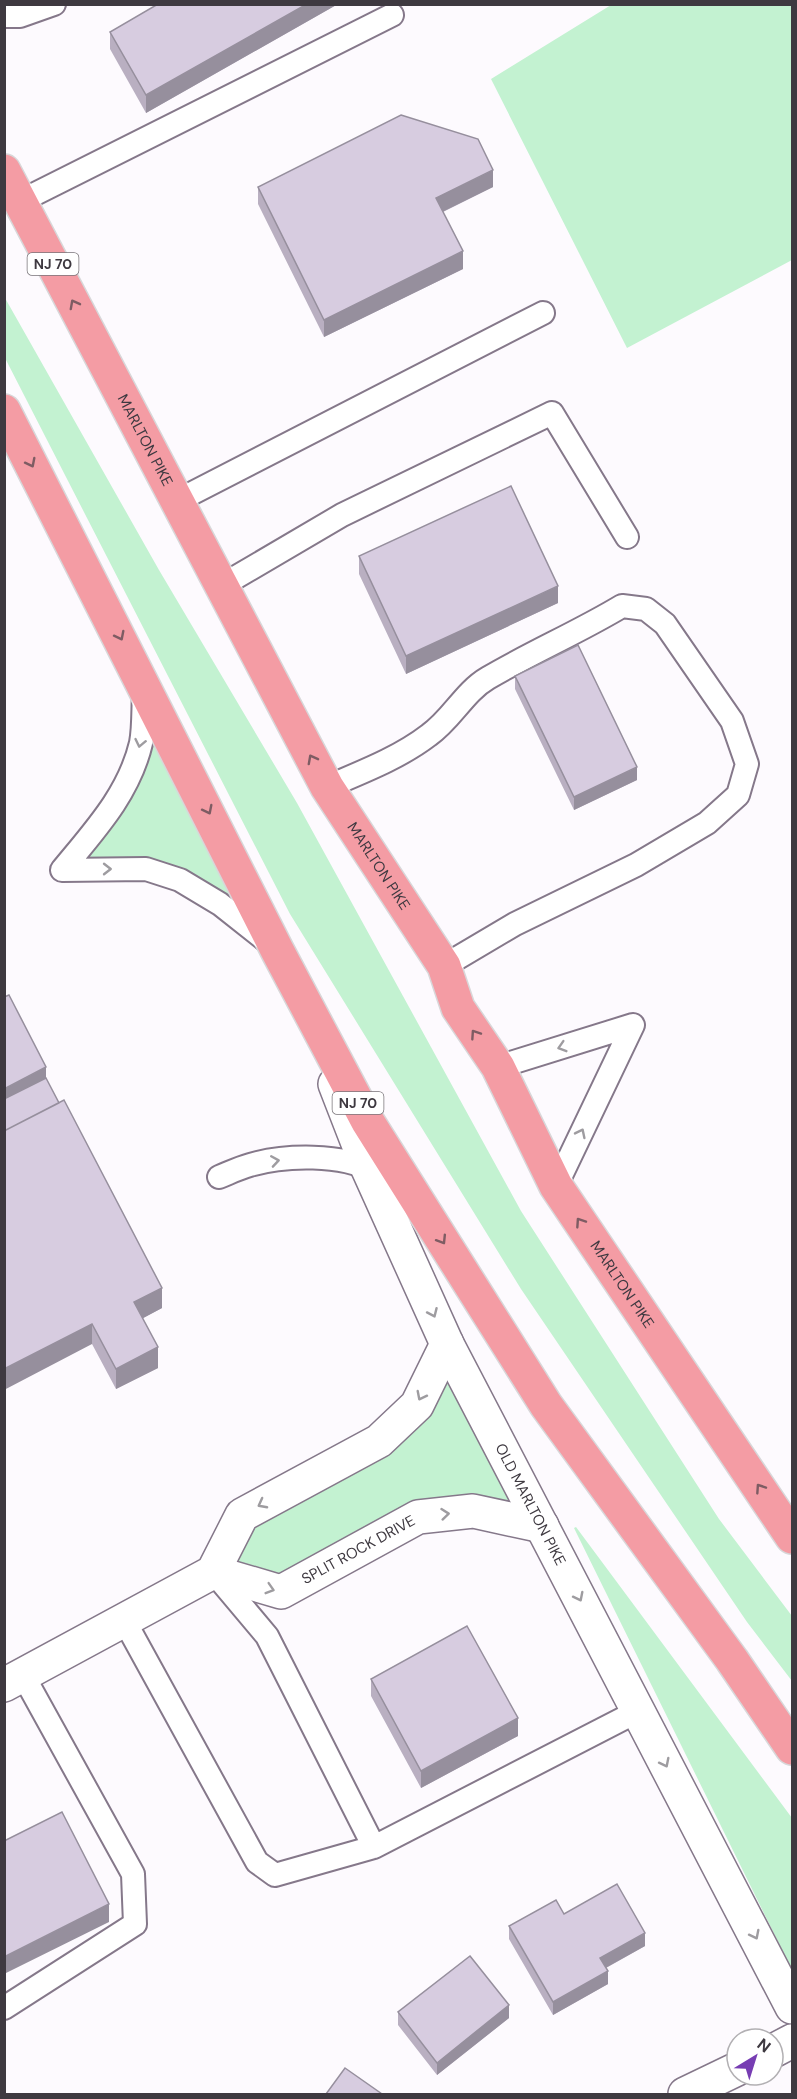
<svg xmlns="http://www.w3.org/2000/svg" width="797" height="2099" viewBox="0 0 797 2099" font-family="'DM Sans',sans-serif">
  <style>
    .green { fill: #c3f2d1 }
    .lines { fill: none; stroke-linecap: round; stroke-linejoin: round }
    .service-casing { stroke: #85788a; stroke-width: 26 }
    .minor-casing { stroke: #85788a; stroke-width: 36 }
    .tertiary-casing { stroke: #85788a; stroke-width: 36 }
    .trunk-casing { stroke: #d8d7d9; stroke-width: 36 }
    .service { stroke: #fff; stroke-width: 22 }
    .minor { stroke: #fff; stroke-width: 33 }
    .tertiary { stroke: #fff; stroke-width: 33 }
    .trunk { stroke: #f49ca4; stroke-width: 33 }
    .wall { fill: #b9afc1 }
    .shaded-wall { fill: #968f9d }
    .building { fill: #d7cce0; stroke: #968f9d; stroke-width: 1.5 }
    .oneway { stroke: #7e5c63 }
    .oneway2 { stroke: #9e9ca0 }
    .labels { text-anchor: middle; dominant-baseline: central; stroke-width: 4.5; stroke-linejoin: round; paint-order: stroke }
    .shield { fill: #fff; stroke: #787479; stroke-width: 1.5 }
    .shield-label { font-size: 14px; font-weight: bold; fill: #3e3940 }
    .street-label { font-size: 15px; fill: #3e3940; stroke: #fff }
  </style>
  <rect width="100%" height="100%" fill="#fdfafe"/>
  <!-- green -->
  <path class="green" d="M 611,5 L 792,5 L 792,260 L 627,348 L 491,79 Z
    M 5,298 L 159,570 L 297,803 L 521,1211 L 719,1519 L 792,1616 L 792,1681 L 747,1622 L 521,1289 L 290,914 L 5,358 Z
    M 145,685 L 277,950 L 180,880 L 62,870 L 114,805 Z
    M 447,1344 L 542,1526 L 473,1511 L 281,1592 L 214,1572 L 242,1515 L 379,1441 Z
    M 576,1527 L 792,1818 L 792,1970 L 574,1528 Z"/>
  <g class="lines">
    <!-- service casing -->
    <g class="service-casing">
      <path id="service" d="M 4,16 L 20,16 L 54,4
        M 21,201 L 392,15
        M 177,501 L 543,313
        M 221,586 L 342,515 L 552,413 L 627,537
        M 144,692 C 143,709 144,727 141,743 C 129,794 94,831 62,870 L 146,869 L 180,880 L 220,904 L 268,942
        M 327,787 C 362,772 399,758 429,735 C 452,719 464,692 488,678 C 532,652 579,632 622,606 L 646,609 L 665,624 L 732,721 L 747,764 L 738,795 L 707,823 L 636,865 L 515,924 L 444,966
        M 498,1067 L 633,1025 L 556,1186
        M 219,1177 C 229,1173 239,1168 250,1165 C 284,1155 343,1153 374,1172
        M 214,1573 L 267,1636 L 374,1847 L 638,1711
        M 124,1620 L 257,1862 L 275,1875 L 374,1847
        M 4,2008 L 135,1924 L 133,1874 L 23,1675"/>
    </g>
    <!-- minor casing -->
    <g class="minor-casing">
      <g id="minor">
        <path id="s1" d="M 213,1572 L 281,1592 L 418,1517 L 473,1511 L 542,1526"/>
        <path d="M 4,1685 L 213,1572 L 242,1515 L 379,1441 L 417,1405 L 447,1344"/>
        <path d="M 773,2051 L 792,2041"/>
        <path d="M 685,2094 L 737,2069"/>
      </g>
    </g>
    <!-- tertiary casing -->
    <g class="tertiary-casing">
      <g id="tertiary">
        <path id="s2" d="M 335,1084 L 368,1169 L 447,1344 L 792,2007"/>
      </g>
    </g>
    <!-- trunk casing -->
    <g class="trunk-casing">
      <g id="trunk">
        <path id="s3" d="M 4,171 L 327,787 L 444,966 L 458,1008 L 498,1067 L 556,1186 L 792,1537"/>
        <path d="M 4,411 L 277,950 L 368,1122 L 546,1405 L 732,1660 L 792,1748"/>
      </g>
    </g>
    <!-- service -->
    <use href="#service" class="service"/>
    <!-- minor -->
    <use href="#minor" class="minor"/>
    <!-- tertiary -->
    <use href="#tertiary" class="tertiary"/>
    <!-- trunk -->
    <use href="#trunk" class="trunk"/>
  </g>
  <!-- wall -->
  <path class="wall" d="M 158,4 L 338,4 L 146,113 L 110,49 L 110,32 Z
    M 258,187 L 493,187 L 443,212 L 463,269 L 324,337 L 258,204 Z
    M 359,556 L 558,603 L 406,674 L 359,574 Z
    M 515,676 L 637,780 L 574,810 L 515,689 Z
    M 46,1078 L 162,1308 L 143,1318 L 158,1368 L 116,1389 L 92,1344 Z
    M 371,1679 L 518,1736 L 421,1788 L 371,1696 Z
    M 564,1914 L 645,1946 L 606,1968 L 608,1984 L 553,2015 L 509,1939 L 509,1926 Z
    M 398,2012 L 509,2018 L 437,2075 L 398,2025 Z"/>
  <!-- shaded-wall -->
  <path class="shaded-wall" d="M 307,4 L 338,4 L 146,113 L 146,95 Z
    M 493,170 L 493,187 L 436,215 L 436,198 Z
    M 463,251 L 463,269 L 324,337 L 324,320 Z
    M 558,586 L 558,603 L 406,674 L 406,656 Z
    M 637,767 L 637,780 L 574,810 L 574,797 Z
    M 46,1067 L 46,1085 L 4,1106 L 4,1089 Z
    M 162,1288 L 162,1308 L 134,1323 L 134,1302 Z
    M 92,1324 L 92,1344 L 4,1390 L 4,1369 Z
    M 158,1347 L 158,1368 L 116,1389 L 116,1369 Z
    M 518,1718 L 518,1736 L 421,1788 L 421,1771 Z
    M 109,1904 L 109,1922 L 4,1974 L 4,1957 Z
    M 645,1933 L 645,1946 L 600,1971 L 600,1958 Z
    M 608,1971 L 608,1984 L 553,2015 L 553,2002 Z
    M 509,2005 L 509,2018 L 437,2075 L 437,2063 Z"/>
  <!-- building -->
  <path class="building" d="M 158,4 L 307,4 L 146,95 L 110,32 Z
    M 401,115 L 478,139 L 493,170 L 436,198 L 463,251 L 324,320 L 258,187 Z
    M 511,486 L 558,586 L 406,656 L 359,556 Z
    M 578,645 L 637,767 L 574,797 L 515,676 Z
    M 9,995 L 46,1067 L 4,1089 L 4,997 Z
    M 46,1078 L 59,1103 L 4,1131 L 4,1099 Z
    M 64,1100 L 162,1288 L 134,1302 L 158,1347 L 116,1369 L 92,1324 L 4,1369 L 4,1131 Z
    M 467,1626 L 518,1718 L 421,1771 L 371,1679 Z
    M 62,1812 L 109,1904 L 4,1957 L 4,1841 Z
    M 617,1884 L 645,1933 L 600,1958 L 608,1971 L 553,2002 L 509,1926 L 556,1900 L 564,1914 Z
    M 470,1956 L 509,2005 L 437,2063 L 398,2012 Z
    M 345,2068 L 382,2094 L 326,2094 Z"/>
  <!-- one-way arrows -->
  <defs><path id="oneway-chevron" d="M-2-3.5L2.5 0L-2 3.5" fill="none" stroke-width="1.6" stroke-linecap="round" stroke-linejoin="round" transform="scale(1.5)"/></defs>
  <g class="oneway">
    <use href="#oneway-chevron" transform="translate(74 304) rotate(-118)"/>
    <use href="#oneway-chevron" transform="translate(31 463) rotate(63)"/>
    <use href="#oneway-chevron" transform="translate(120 636) rotate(63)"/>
    <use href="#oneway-chevron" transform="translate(312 759) rotate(-118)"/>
    <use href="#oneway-chevron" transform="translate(208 810) rotate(63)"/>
    <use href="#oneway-chevron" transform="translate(475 1034) rotate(-124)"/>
    <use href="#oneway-chevron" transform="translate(580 1222) rotate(-124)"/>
    <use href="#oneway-chevron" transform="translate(442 1240) rotate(58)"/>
    <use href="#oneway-chevron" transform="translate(760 1488) rotate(-124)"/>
  </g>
  <g class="oneway2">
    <use href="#oneway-chevron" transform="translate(140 743) rotate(102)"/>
    <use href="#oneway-chevron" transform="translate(107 869)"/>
    <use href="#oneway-chevron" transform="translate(562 1047) rotate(163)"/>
    <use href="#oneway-chevron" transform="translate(581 1133) rotate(-64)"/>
    <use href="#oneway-chevron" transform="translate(275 1161) rotate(-9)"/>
    <use href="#oneway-chevron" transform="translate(433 1313) rotate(66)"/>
    <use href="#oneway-chevron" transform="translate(421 1396) rotate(117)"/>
    <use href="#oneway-chevron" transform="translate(262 1504) rotate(152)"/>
    <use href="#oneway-chevron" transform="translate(445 1514) rotate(-6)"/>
    <use href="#oneway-chevron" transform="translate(270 1589) rotate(17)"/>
    <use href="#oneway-chevron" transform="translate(579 1597) rotate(63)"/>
    <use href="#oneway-chevron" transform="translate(665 1763) rotate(63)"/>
    <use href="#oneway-chevron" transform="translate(755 1935) rotate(63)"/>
  </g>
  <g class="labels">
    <!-- shield labels -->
    <g class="shield">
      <rect x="27.5" y="253" width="51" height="22" rx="4.5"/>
      <rect x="332.5" y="1092" width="51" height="22" rx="4.5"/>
    </g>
    <g class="shield-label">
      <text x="53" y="264">NJ 70</text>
      <text x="358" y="1103">NJ 70</text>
    </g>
    <!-- street labels -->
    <g class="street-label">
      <text stroke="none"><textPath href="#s3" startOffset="304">MARLTON PIKE</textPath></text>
      <text stroke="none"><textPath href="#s3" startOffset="790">MARLTON PIKE</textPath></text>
      <text stroke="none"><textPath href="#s3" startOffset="1276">MARLTON PIKE</textPath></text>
      <text stroke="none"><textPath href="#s2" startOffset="464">OLD MARLTON PIKE</textPath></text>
      <text stroke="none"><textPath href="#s1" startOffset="159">SPLIT ROCK DRIVE</textPath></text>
    </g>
  </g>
  <!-- border -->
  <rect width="797" height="2099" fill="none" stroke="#3e3940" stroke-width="12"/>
  <!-- north arrow -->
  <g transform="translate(755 2057) rotate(38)"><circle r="28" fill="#ffffff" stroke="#b2b0b3" stroke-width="1.5"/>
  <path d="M0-4.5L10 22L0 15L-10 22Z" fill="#773db3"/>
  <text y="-9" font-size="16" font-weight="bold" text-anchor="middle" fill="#3e3940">N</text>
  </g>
</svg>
